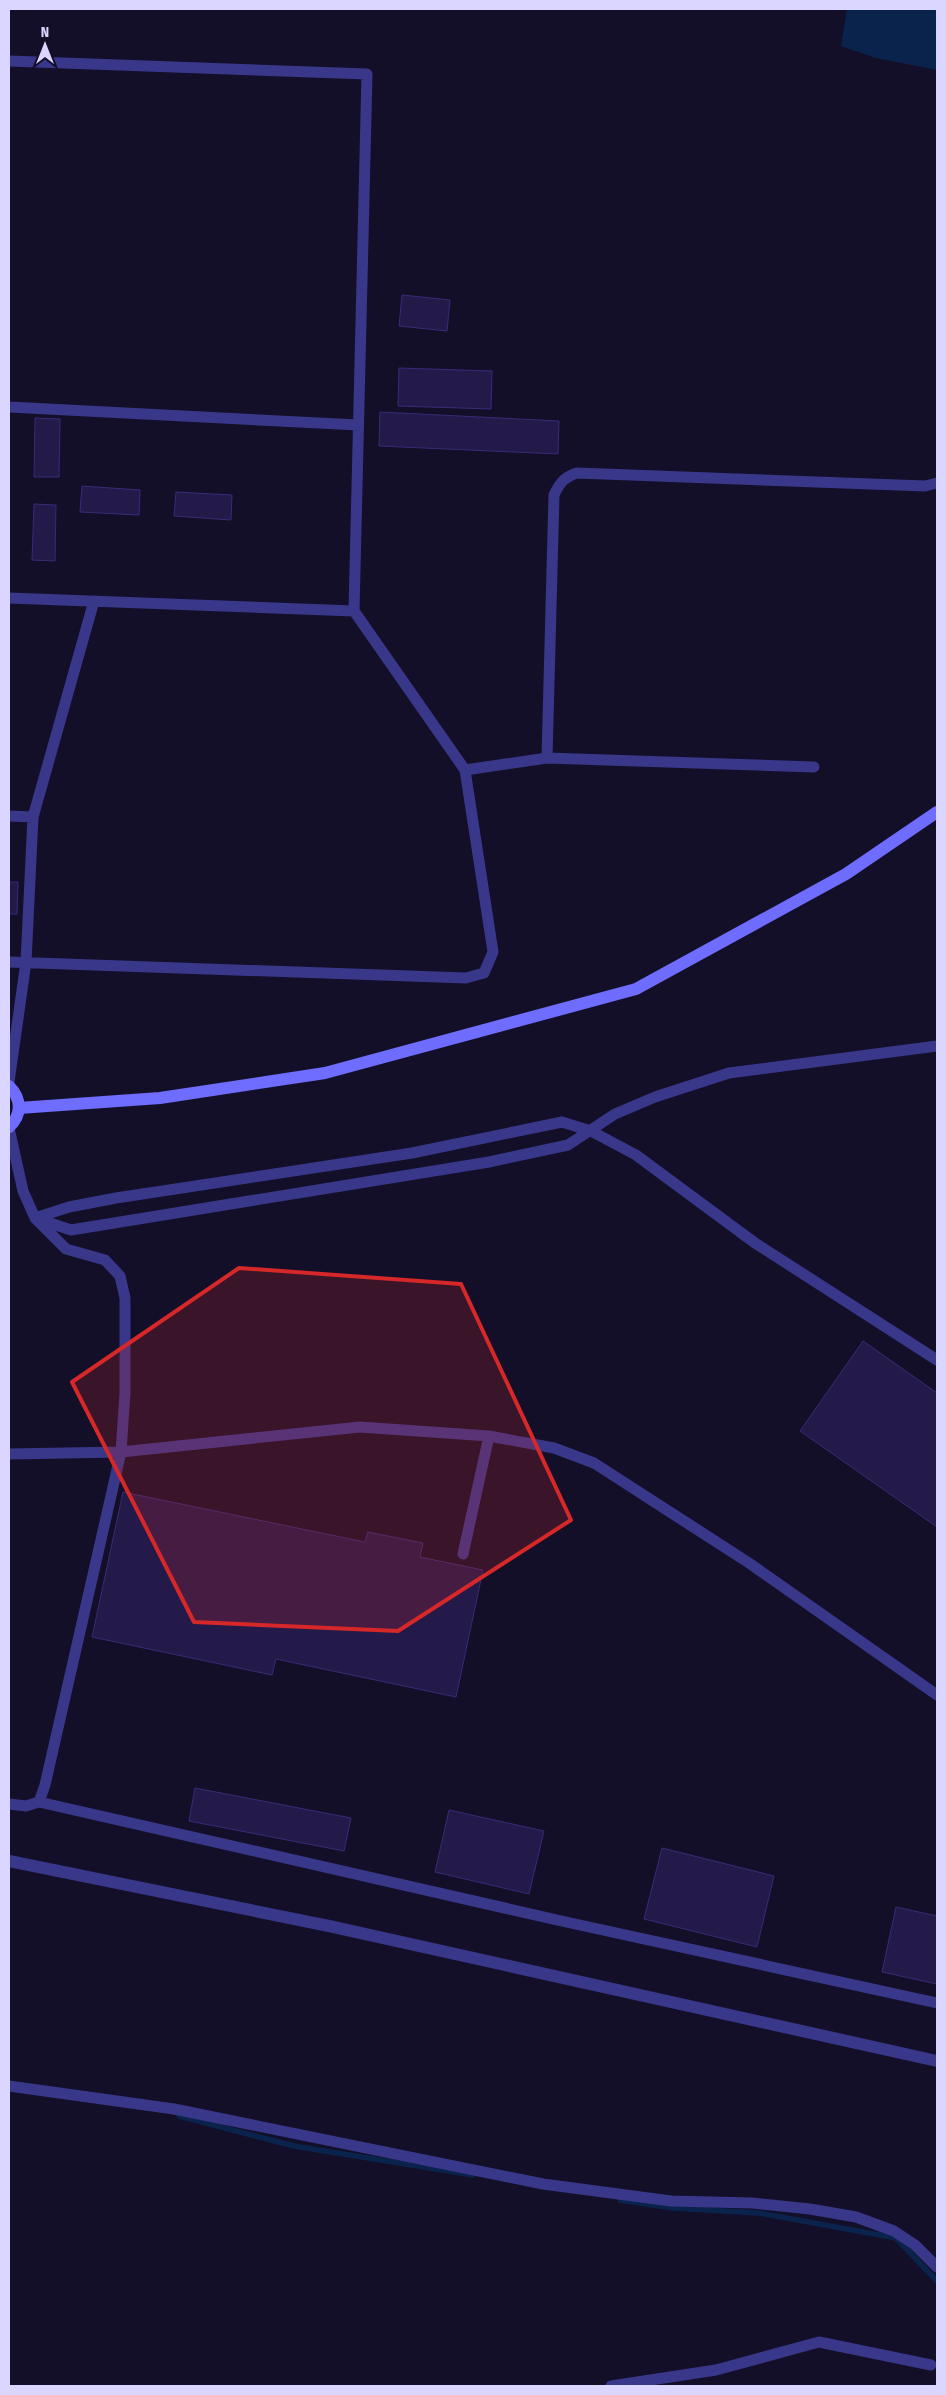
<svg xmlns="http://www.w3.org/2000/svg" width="946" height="2395" viewBox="0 0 946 2395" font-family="'Fira Sans Condensed',sans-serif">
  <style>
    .water { fill: #0a234c }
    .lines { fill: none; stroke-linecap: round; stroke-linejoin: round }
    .stream { stroke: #0a234c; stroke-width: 5.5 }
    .building { fill: #231a4a; stroke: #392b77 }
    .service { stroke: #39378a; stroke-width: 11 }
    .minor { stroke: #39378a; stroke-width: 12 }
    .secondary { stroke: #6e6dff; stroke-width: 12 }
    .marked { fill: #d62828; fill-opacity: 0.2; stroke: #d62828; stroke-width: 4; stroke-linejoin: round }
  </style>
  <rect width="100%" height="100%" fill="#130f28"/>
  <!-- water -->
  <path class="water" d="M 847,9 L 937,9 L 937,70 L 876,58 L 841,46 Z"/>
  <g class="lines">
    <!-- stream -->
    <path class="stream" d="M 179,2116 L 294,2146 L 473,2175
      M 620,2200 L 673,2208 L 759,2213 L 896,2238 L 937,2281"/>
  </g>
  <!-- building -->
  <path class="building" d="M 402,295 L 450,300 L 447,331 L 399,326 Z
    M 399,368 L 492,371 L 491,409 L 398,406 Z
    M 380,412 L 559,421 L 558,454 L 379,446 Z
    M 35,418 L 60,419 L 59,477 L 34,477 Z
    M 82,486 L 140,490 L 139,515 L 80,512 Z
    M 176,492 L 232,495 L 231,520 L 174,516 Z
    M 34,504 L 56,505 L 55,561 L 32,560 Z
    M 9,882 L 18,882 L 17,914 L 9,914 Z
    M 863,1341 L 937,1393 L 937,1527 L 800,1431 Z
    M 123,1492 L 365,1542 L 368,1532 L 423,1543 L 420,1557 L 483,1570 L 456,1697 L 276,1659 L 272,1675 L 92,1637 Z
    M 195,1788 L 351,1818 L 344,1851 L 189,1821 Z
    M 449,1810 L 544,1831 L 529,1894 L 435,1872 Z
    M 662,1848 L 774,1876 L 757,1947 L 644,1919 Z
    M 896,1907 L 937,1916 L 937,1984 L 882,1972 Z"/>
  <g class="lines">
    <!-- service -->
    <path class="service" d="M 9,61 L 367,74 L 354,611 L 9,598
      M 9,407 L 358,425
      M 547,758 L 554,495 C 560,482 565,477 577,473 L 925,486 L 937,483
      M 465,770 L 547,758 L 814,767
      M 9,816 L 33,817 L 26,962 L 9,1082
      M 33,817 L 94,601
      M 9,962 L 466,978 L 484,973 L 493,952 L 465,770 L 354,611
      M 9,1128 L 23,1191 L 35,1218 L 66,1249 L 105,1260 L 120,1276 L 125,1298 L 125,1393 L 121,1452 L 45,1785 L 39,1802 L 26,1806 L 9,1804
      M 35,1218 L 69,1207 L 116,1198 L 412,1153 L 562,1122 L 591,1131 L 636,1155 L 755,1243 L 937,1360
      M 35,1218 L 71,1230 L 489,1162 L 568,1145 L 615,1114 L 655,1097 L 729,1073 L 937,1046
      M 9,1454 L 121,1452 L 360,1427 L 489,1436 L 554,1448 L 594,1463 L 749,1563 L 937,1695
      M 463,1554 L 489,1436
      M 39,1802 L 566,1922 L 937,2003
      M 9,2086 L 174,2109 L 543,2184 L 671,2201 L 752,2203 L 810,2209 L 856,2217 L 894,2231 L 915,2245 L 937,2267
      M 611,2386 L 716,2370 L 819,2342 L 931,2365"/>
    <!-- minor -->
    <path class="minor" d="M 9,1861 L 329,1926 L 937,2061"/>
    <!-- secondary -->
    <path class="secondary" d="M 9,1086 C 22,1099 22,1115 9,1127
      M 19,1108 L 160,1098 L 325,1073 L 636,989 L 846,874 L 937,812"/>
  </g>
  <!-- marked area -->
  <path class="marked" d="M 239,1268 L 461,1284 L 571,1520 L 398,1631 L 194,1622 L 72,1382 Z"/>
  <!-- border -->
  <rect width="946" height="2395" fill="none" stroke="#dad6ff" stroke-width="20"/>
  <!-- north arrow -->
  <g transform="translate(45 45)" stroke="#130f28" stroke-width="4" paint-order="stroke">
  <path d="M0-4L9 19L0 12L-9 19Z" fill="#dad6ff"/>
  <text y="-8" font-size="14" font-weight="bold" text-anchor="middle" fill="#dad6ff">N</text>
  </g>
</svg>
